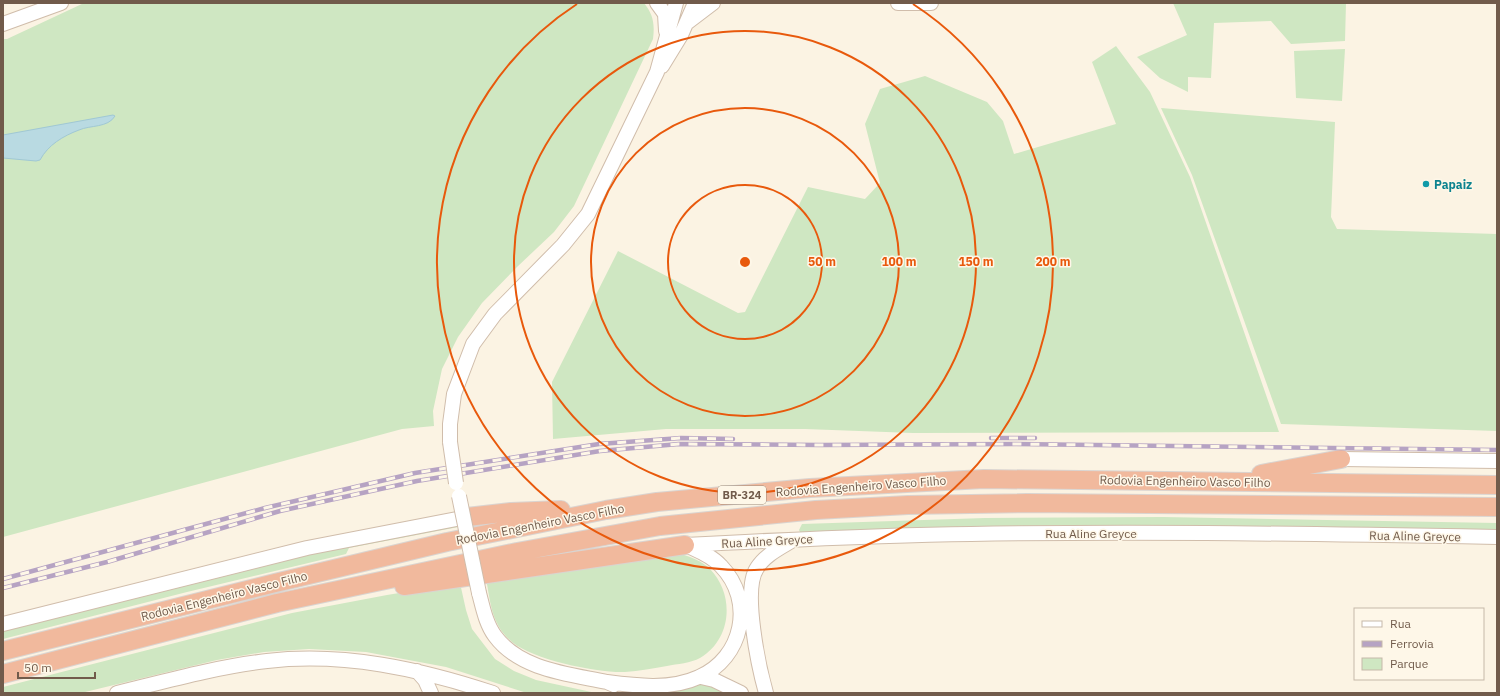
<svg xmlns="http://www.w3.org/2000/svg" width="1500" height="696" viewBox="0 0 1500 696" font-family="'IBM Plex Sans',sans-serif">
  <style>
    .green { fill: #cfe7c2 }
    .water { fill: #b9dae2; stroke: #a0c8d4 }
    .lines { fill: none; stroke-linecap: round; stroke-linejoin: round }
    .secondary-casing { stroke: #d0bdab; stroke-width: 16 }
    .highway-casing { stroke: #dad4d0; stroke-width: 20 }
    .secondary { stroke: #fff; stroke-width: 14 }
    .highway { stroke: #f1b99d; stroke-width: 18 }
    .rail-casing { stroke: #b6a3c3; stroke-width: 4.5 }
    .rail { stroke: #fef7e8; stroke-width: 3; stroke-dasharray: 9; stroke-linecap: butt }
    .secondary-bridge-casing { stroke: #d0bdab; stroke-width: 16; stroke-linecap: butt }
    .secondary-bridge { stroke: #fff; stroke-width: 14 }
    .ring { fill: none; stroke: #e8590c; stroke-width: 2 }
    .culture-dot { fill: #0f9aa8; stroke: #fef7e8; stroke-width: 1.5 }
    .labels { text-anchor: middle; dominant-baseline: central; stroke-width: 3; stroke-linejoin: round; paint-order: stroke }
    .shield { fill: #fef7e8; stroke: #9b8a7a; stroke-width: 1 }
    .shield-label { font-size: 11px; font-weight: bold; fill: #715b4b }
    .culture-label { font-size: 12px; font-weight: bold; fill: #0d838f; stroke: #fef7e8; text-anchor: start }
    .street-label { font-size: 12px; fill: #715b4b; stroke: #fef7e8 }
    .centre { fill: #e8590c; stroke: #fef7e8; stroke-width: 2 }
    .ring-label { font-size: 12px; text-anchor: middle; font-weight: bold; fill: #e8590c; stroke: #fef7e8; stroke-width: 3; stroke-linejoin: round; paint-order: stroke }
  </style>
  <rect width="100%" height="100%" fill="#fbf3e3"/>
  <!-- green -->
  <path class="green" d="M 84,3 L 644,3 C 653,14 655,24 653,39 L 574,206 L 554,232 L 517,267 L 482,303 L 458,337 L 442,369 L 433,411 L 434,426 L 402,429 L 3,537 L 3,39 L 7,39 Z
    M 1173,3 L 1346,3 L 1345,41 L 1291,44 L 1271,21 L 1214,23 L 1211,78 L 1188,77 L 1188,92 L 1160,78 L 1137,57 L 1187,35 Z
    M 1116,46 L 1150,92 L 1190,177 L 1279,432 L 913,433 L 805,429 L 666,429 L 553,439 L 552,382 L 618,251 L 738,313 L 745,312 L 808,187 L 865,199 L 880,183 L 865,124 L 880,89 L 925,76 L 987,102 L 1003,121 L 1014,154 L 1116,124 L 1092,62 Z
    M 1345,49 L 1342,101 L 1296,98 L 1294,51 Z
    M 1161,108 L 1335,122 L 1331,217 L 1337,229 L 1497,234 L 1497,431 L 1281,424 L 1192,175 Z
    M 1163,517 L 1497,523 L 1497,532 L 1061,525 L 805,534 L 800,532 L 799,530 L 802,524 L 985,518 Z
    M 474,521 L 474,524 L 349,548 L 346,554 L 187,592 L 3,639 L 3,631 L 296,557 Z
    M 681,554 C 691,557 702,561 710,569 C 735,595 732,639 700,658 C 691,663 677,664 667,666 C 654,668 639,671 625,672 C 597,673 534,660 512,642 C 491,624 491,604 486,579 Z
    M 460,583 L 466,610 L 472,629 L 495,659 L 514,671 L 536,680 L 596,693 L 527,693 L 446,667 L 366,652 L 309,649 L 264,652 L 217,660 L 81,693 L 3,693 L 3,687 L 292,613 L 387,595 Z
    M 700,684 L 723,688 L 732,693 L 673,693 L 679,687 Z"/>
  <!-- water -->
  <path class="water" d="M 113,115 L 115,116 C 108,128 90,125 79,130 C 63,136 48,145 40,160 L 36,161 L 3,158 L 3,135 Z"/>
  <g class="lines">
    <!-- secondary casing -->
    <g class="secondary-casing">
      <path id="secondary" d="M 657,3 L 665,14 L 666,31
        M 898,3 L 931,3
        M 688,22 L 713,3
        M 3,24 L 61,3
        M 662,66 L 681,35 L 695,3
        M 450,442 L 450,424 L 454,394 L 473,344 L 495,314 L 563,245 L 588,214 L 657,72 L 676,3
        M 1341,459 L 1497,461
        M 685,545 C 780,540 876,535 971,534 C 1146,531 1322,534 1497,537
        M 479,593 C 483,608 486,624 495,636 C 520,670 569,674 607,682 L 614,685
        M 3,624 L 307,548 L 467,517
        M 417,671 L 425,680 L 431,693
        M 701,677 L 714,680 L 741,693
        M 607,682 C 637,686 671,690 699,677 C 743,658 755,601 721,566 C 712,556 699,551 688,546
        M 117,693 C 166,681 216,667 267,661 C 344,652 420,669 493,693
        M 766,693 C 759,668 742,590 757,568 C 765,555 780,548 793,540"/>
    </g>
    <!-- highway casing -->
    <g class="highway-casing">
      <path id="highway" d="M 1261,474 L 1341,459
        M 467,517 L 511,512 L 561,510
        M 404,586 L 685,545
        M 3,651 L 275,583 L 447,542 L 606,510 L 657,502 L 810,488 L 984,479 L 1497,485
        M 3,674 L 277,603 L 517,552 L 660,526 L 816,510 L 908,505 L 1027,503 L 1497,507"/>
    </g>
    <!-- secondary -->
    <use href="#secondary" class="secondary"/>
    <!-- highway -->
    <use href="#highway" class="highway"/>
    <!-- rail casing -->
    <g class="rail-casing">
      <path id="rail" d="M 991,438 L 1035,438
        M 3,579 L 265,508 L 415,473 L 599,444 L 681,438 L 733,439
        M 3,588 L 107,562 L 280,511 L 417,481 L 600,451 L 679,444 L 821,445 L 1016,444 L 1497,450"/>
    </g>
    <!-- rail -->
    <use href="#rail" class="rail"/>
    <!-- secondary-bridge casing -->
    <g class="secondary-bridge-casing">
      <path id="secondary-bridge" d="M 450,442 L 456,483
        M 459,496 L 479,593"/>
    </g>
    <!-- secondary-bridge -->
    <use href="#secondary-bridge" class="secondary-bridge"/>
  </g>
  <!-- distance rings -->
  <g class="ring">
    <circle cx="745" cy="262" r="77"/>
    <circle cx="745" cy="262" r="154"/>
    <circle cx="745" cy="262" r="231"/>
    <path d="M913 4A308 308 0 1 1 577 4"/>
  </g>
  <!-- markers -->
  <circle class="culture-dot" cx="1426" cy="184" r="4"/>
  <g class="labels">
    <!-- shield labels -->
    <rect class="shield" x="718" y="486" width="48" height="18" rx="3"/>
    <g class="shield-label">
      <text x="742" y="495">BR-324</text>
    </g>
    <!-- culture labels -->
    <g class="culture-label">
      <text x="1434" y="184">Papaiz</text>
    </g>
    <!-- street labels -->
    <g class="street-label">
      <text transform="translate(1185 481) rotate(1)">Rodovia Engenheiro Vasco Filho</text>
      <text transform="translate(861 486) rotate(-4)">Rodovia Engenheiro Vasco Filho</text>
      <text transform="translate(540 524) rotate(-11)">Rodovia Engenheiro Vasco Filho</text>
      <text x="1091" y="533">Rua Aline Greyce</text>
      <text transform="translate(1415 536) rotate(1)">Rua Aline Greyce</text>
      <text transform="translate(767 541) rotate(-3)">Rua Aline Greyce</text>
      <text transform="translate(224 596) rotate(-14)">Rodovia Engenheiro Vasco Filho</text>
    </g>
  </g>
  <circle cx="745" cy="262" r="6" class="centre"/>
  <g class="ring-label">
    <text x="822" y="266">50 m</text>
    <text x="899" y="266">100 m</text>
    <text x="976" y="266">150 m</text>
    <text x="1053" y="266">200 m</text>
  </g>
  <!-- border -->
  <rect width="1500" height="696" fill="none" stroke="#715b4b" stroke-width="8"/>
  <!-- legend -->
  <rect x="1354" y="608" width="130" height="72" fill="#fef7e8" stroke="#c6b9a9"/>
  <rect x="1362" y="621" width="20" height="6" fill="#ffffff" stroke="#c6b9a9"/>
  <text x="1390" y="628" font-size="12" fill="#715b4b">Rua</text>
  <rect x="1362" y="641" width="20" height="6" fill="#b6a3c3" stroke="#c6b9a9"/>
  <text x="1390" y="648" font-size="12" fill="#715b4b">Ferrovia</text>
  <rect x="1362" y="658" width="20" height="12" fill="#cfe7c2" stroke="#c6b9a9"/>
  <text x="1390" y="668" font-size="12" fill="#715b4b">Parque</text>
  <!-- scale -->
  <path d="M18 672v6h77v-6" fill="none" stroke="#715b4b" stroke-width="2"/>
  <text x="24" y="672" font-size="12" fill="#715b4b" stroke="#fef7e8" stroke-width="3" paint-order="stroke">50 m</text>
</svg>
